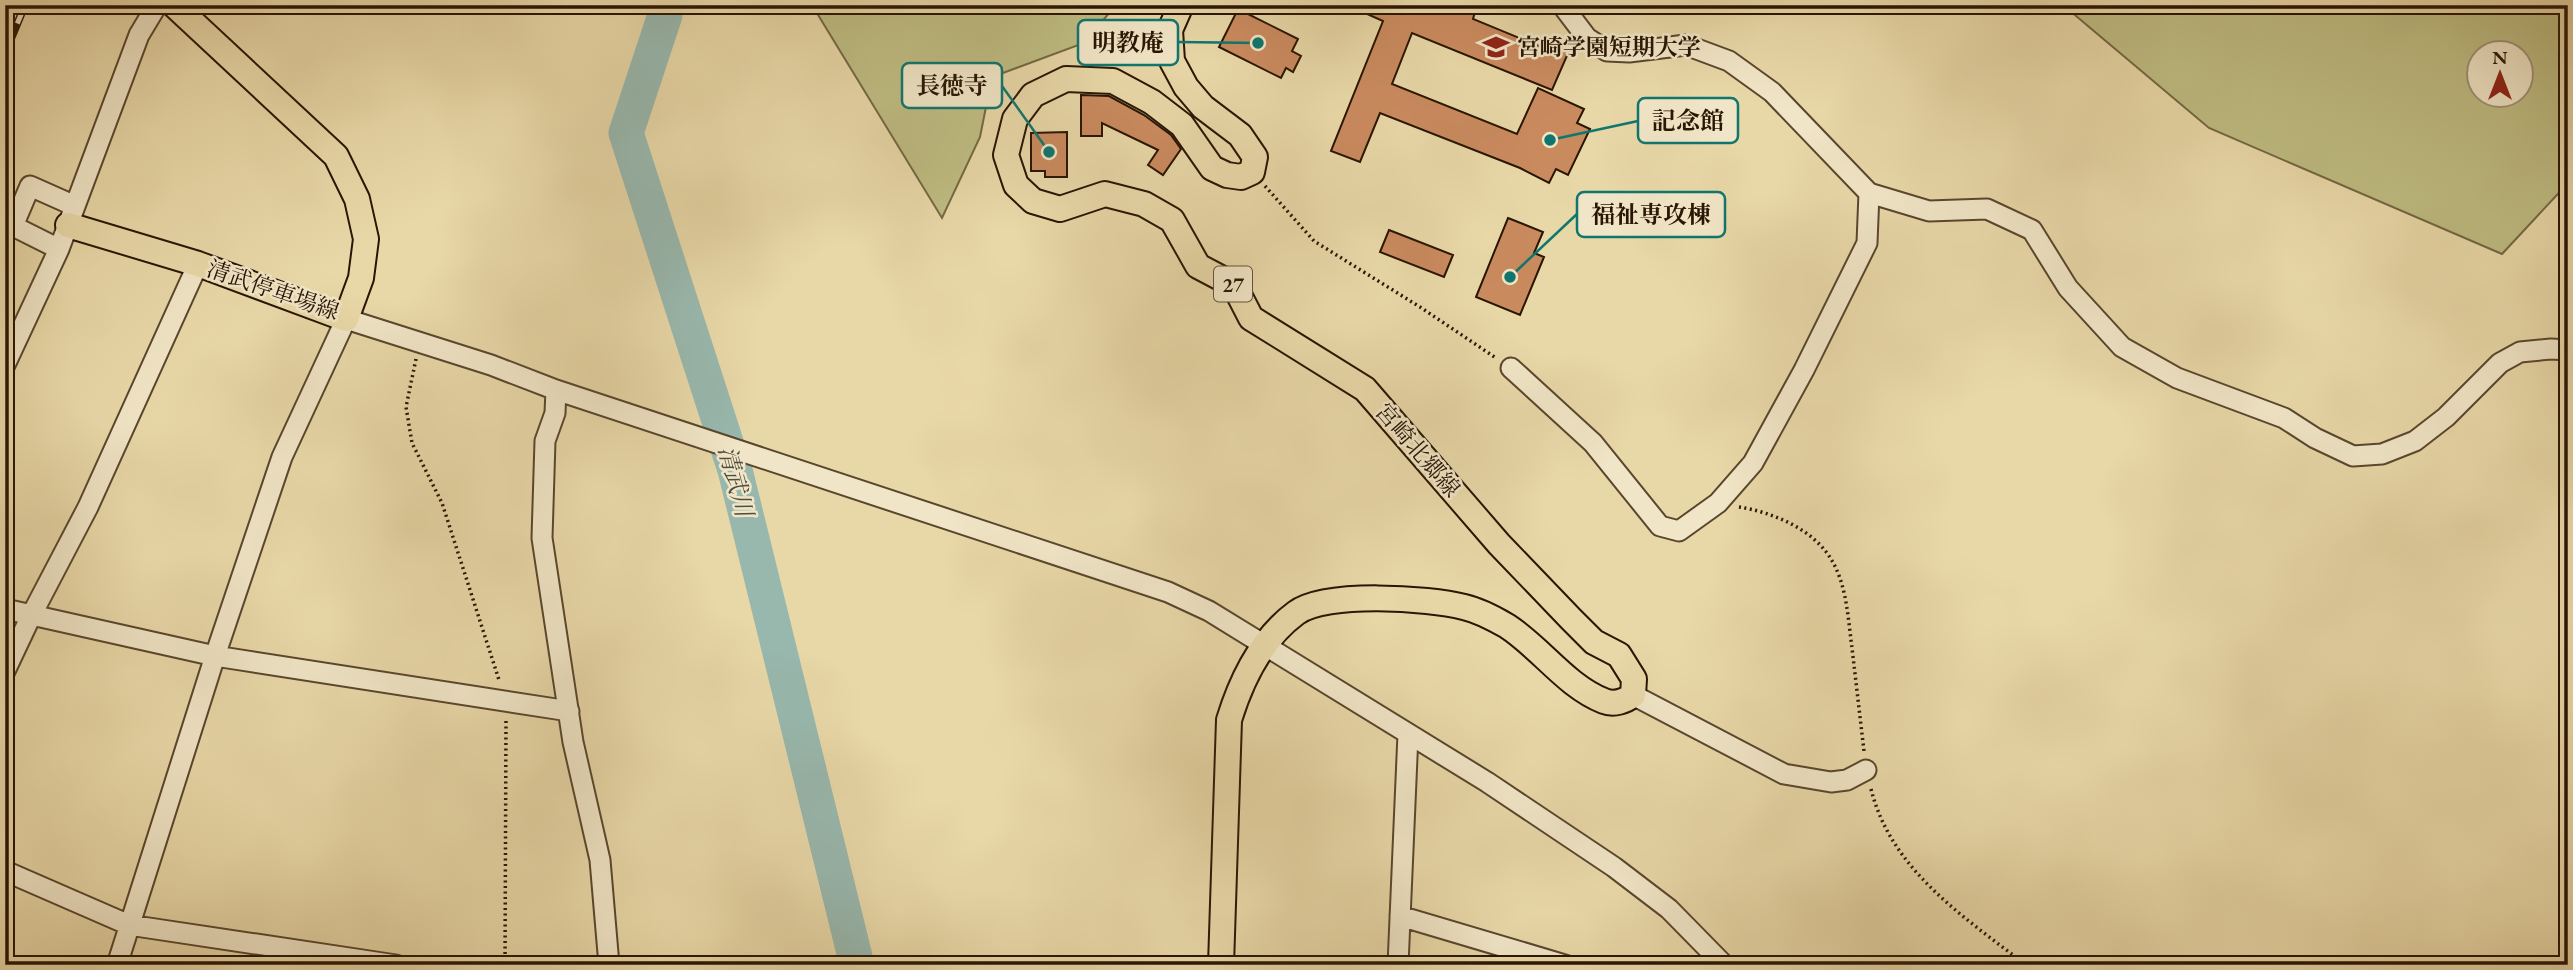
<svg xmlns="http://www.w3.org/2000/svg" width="2573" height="970" viewBox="0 0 2573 970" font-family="'EB Garamond','Noto Serif JP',serif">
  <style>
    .green { fill: #bebc82; stroke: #746843; stroke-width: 2; fill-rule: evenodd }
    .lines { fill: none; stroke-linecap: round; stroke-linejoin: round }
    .river { stroke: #98b8ae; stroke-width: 35 }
    .building { fill: #c98a5e; stroke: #291504; stroke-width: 2 }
    .minor-casing { stroke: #59462d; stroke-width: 23 }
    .major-casing { stroke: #291504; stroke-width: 28 }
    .path { stroke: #291504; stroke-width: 3.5; stroke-dasharray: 2 3.5; stroke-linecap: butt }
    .minor { stroke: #f0e5c6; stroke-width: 19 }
    .major { stroke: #e8d7a7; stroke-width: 24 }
    .rail-casing { stroke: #291504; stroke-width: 8 }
    .rail { stroke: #f0e5c6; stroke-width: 5; stroke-dasharray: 16; stroke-linecap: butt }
    .labels { text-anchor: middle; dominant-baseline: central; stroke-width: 5; stroke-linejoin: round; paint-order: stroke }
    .shield { fill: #f0e5c6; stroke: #65533e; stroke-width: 2 }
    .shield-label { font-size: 21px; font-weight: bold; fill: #291504 }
    .poi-label { font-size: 23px; font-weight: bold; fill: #291504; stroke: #f0e5c6; text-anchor: start }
    .street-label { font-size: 23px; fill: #291504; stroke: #f0e5c6 }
    .water-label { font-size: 24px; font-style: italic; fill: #504e40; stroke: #f0e5c6 }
    .leader { fill: none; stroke: #0f766e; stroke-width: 2.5 }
    .callout-dot { fill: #0f766e; stroke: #f0e5c6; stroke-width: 2.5 }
    .callout { fill: #f0e5c6; stroke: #0f766e; stroke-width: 2.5 }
    .callout-label { font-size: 24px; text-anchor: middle; font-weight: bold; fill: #291504 }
  </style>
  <rect width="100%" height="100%" fill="#e8d7a7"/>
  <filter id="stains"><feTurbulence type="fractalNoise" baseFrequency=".00286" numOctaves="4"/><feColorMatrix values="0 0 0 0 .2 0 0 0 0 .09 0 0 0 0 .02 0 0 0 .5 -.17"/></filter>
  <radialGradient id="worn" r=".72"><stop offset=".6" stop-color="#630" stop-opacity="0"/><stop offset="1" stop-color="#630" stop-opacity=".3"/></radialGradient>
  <!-- green -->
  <path class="green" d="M 812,5 L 1116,5 L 1084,43 L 992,77 L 980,137 L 942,218 Z
    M 2063,5 L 2561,5 L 2568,183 L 2502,254 L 2209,128 ZM 2478,52 L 2520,52 L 2520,94 L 2478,94 Z"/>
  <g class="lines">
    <!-- river -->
    <path class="river" d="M 663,5 L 665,15 L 626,133 L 735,470 L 857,965"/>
  </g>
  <!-- building -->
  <path class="building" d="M 1347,5 L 1440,5 L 1457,12 L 1459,6 L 1475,12 L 1473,19 L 1551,51 L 1553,44 L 1569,51 L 1552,90 L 1412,33 L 1392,84 L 1517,134 L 1538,88 L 1584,109 L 1577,123 L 1590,129 L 1568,175 L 1556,169 L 1549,183 L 1520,168 L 1380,113 L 1360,162 L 1331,151 L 1383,21 Z
    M 1238,9 L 1298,39 L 1292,51 L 1301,56 L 1293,72 L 1286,68 L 1281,78 L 1219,47 Z
    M 1081,95 L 1109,96 L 1144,115 L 1171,135 L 1181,149 L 1163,175 L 1148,165 L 1158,150 L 1102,123 L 1102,136 L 1081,136 Z
    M 1067,132 L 1067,177 L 1045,177 L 1045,171 L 1031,171 L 1031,133 Z
    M 1508,218 L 1543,232 L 1534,253 L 1544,257 L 1520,315 L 1476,297 Z
    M 1389,230 L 1453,255 L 1444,277 L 1380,252 Z"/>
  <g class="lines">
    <!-- minor casing -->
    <g class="minor-casing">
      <path id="minor" d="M 1562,5 L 1587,38 L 1607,51 L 1629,52 L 1686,45 L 1729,61 L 1772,92 L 1869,193 L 1929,211 L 1987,209 L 2032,230 L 2068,288 L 2122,347 L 2177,378 L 2284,418 L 2315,438 L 2353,456 L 2382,454 L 2415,441 L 2446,417 L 2500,363 L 2520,352 L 2551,349 L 2568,350
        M 59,249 L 13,226 L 30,186 L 75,206
        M 5,365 L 59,249 L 139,35 L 157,5
        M 1511,368 L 1593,443 L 1660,526 L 1679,531 L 1718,503 L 1753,463 L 1804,370 L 1867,243 L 1869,193
        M 556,390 L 555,413 L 545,441 L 542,538 L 573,742 L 600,860 L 609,965
        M 5,609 L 215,656 L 569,711
        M 5,671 L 31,616 L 88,507 L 198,264
        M 1633,695 L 1784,774 L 1831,782 L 1847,780 L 1866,770
        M 5,871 L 129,925 L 396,965
        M 1400,916 L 1565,965
        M 117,965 L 215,656 L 282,457 L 346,319 L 491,365 L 556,390 L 1168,592 L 1209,611 L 1487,782 L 1614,867 L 1669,909 L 1724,965
        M 1398,965 L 1408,734"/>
    </g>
    <!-- major casing -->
    <g class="major-casing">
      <path id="major" d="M 1181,5 L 1170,30 L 1172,61 L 1186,87 L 1203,107 L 1240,135 L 1255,157 L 1252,172 L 1241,177 L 1227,175 L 1212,168 L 1182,125 L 1152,102 L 1113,81 L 1066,79 L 1033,95 L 1015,119 L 1006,155 L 1016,185 L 1033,201 L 1060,209 L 1105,194 L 1144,204 L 1172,220 L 1198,266 L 1234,285 L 1251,318 L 1365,389 L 1499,544 L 1571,619 L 1594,642 L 1619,655 L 1634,679 L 1633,695 C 1625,701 1614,705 1604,701 C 1566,686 1541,648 1507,626 C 1495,619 1477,610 1464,607 C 1428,598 1326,591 1296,613 C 1262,638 1241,681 1229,720 L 1221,965
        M 68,225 L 198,264 L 346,319 L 361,278 L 366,239 L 357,199 L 336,156 L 174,5"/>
    </g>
    <!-- path -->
    <path class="path" d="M 1265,186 L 1314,241 L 1420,307 L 1496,358
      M 416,359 L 406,407 L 412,443 L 442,503 L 499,680
      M 1739,507 C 1772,512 1813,529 1831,559 C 1847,585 1848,619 1852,648 C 1856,682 1860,717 1864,751
      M 1871,789 C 1891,870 1964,917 2026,965
      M 505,965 L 506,718
      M 2555,965 L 2568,960"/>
    <!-- minor -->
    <use href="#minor" class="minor"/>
    <!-- major -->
    <use href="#major" class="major"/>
    <!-- rail casing -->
    <g class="rail-casing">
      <path id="rail" d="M 5,53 L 25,5"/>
    </g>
    <!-- rail -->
    <use href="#rail" class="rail"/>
  </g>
  <!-- icons -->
  <defs>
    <g id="university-bare" transform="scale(2.1)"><path d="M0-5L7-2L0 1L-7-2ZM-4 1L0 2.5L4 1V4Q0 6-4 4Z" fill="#8f2418" stroke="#f0e5c6" stroke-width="2.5" paint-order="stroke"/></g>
  </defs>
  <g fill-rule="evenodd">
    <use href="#university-bare" x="1496" y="47"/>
  </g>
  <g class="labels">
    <!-- shield labels -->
    <rect class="shield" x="1214" y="266.5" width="38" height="35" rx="5"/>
    <g class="shield-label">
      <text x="1233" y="284">27</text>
    </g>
    <!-- poi labels -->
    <g class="poi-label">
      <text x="1517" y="47">宮崎学園短期大学</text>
    </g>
    <!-- street labels -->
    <g class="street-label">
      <text transform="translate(273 290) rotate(19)">清武停車場線</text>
      <text transform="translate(1418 450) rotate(49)">宮崎北郷線</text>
    </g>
    <!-- water labels -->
    <g class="water-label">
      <text transform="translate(736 481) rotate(75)">清武川</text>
    </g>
  </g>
  <!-- callouts -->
  <path class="leader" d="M1258 43L1178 42M1049 152L1002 86M1550 140L1638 121M1510 277L1577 214"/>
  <g class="callout-dot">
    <circle cx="1258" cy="43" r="7"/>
    <circle cx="1049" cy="152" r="7"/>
    <circle cx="1550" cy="140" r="7"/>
    <circle cx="1510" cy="277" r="7"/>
  </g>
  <g class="callout">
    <rect x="1078" y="20" width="100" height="45" rx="7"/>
    <rect x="902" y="63" width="100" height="45" rx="7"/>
    <rect x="1638" y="98" width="100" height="45" rx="7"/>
    <rect x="1577" y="192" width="148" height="45" rx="7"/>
  </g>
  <g class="callout-label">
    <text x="1128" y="51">明教庵</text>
    <text x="952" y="94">長徳寺</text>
    <text x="1688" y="129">記念館</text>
    <text x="1651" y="223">福祉専攻棟</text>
  </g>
  <!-- margin -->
  <rect width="2573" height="970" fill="none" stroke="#e8d7a7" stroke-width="28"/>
  <rect x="7" y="7" width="2559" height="956" fill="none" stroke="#291504" stroke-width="3.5"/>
  <rect x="14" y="14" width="2545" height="942" fill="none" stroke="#291504" stroke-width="2"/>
  <!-- north arrow -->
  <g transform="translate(2500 74)"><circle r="33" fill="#f0e5c6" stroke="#a09278" stroke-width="2"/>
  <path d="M0-5L12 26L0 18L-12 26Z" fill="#8f2418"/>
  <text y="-10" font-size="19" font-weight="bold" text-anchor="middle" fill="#291504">N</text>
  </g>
  <rect width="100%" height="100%" filter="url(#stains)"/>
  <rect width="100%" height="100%" fill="url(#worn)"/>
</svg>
